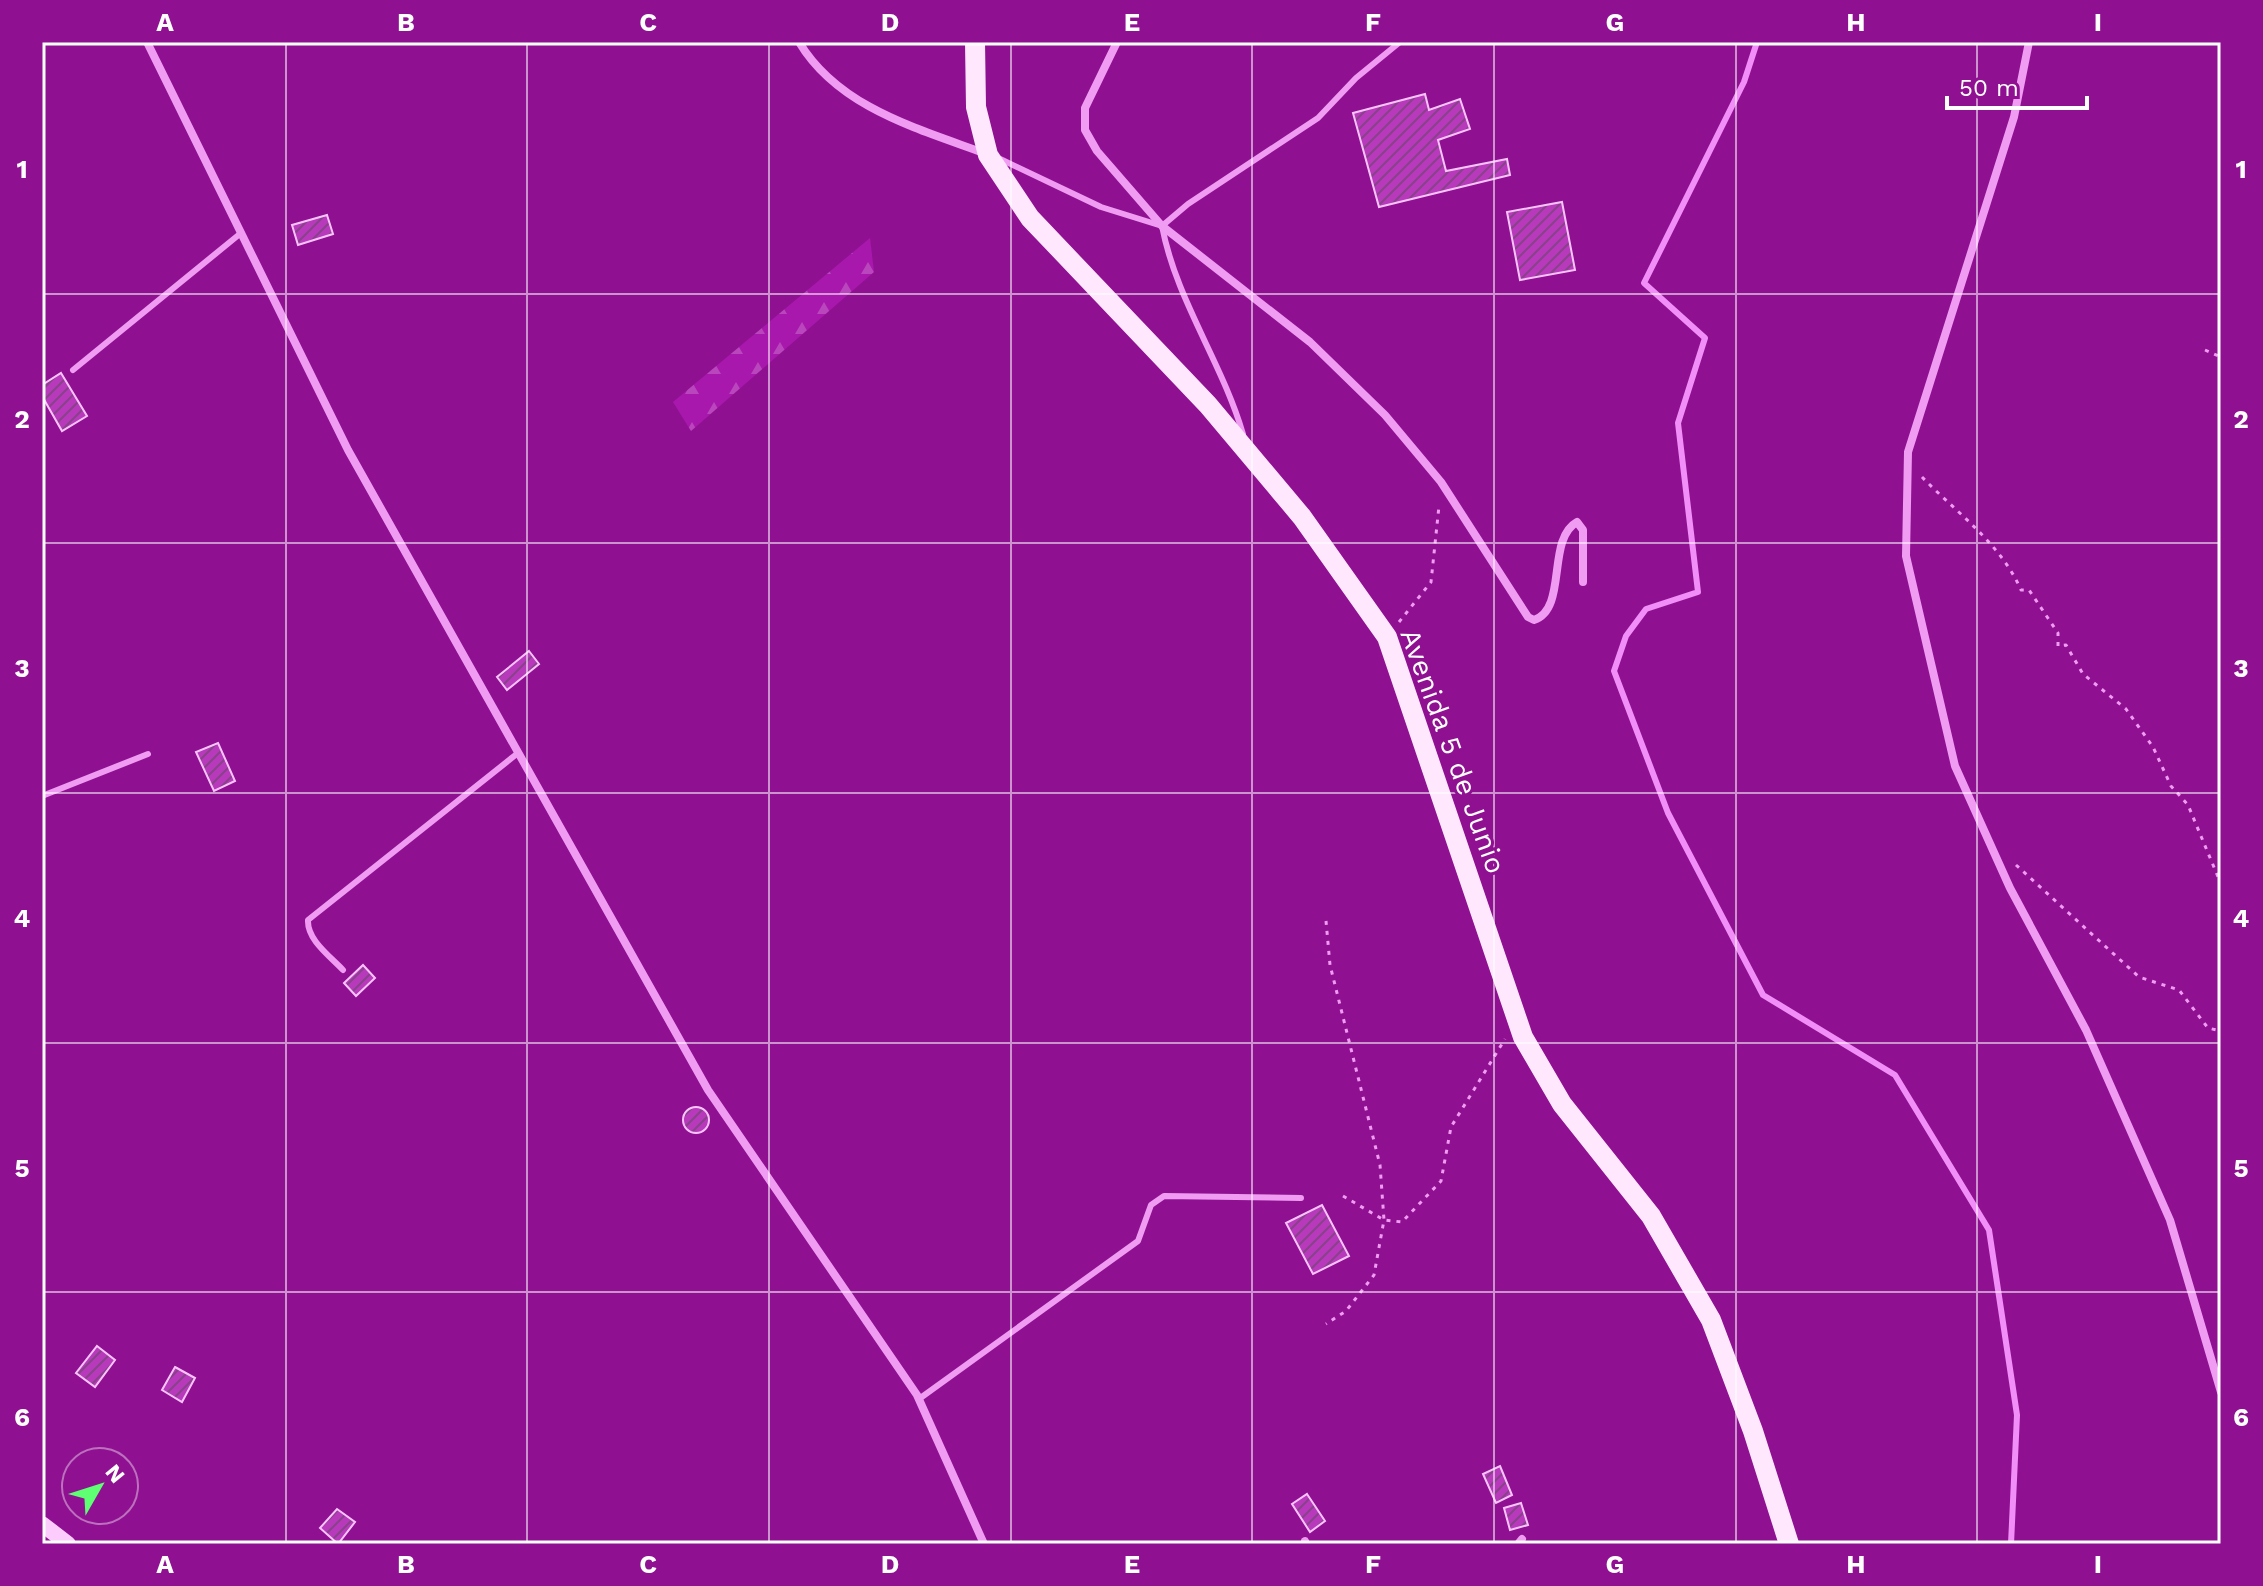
<svg xmlns="http://www.w3.org/2000/svg" width="2263" height="1586" viewBox="0 0 2263 1586" font-family="'Work Sans',sans-serif">
  <style>
    .forest { fill: url(#forest-firs) }
    .lines { fill: none; stroke-linecap: round; stroke-linejoin: round }
    .stream { stroke: #f28ef7; stroke-width: 6 }
    .building { fill: url(#building-hatch); stroke: #fbc4fd; stroke-width: 2 }
    .path { stroke: #f09cf3; stroke-width: 3; stroke-dasharray: 4 6; stroke-linecap: butt }
    .lane { stroke: #f09cf3; stroke-width: 6 }
    .street { stroke: #f09cf3; stroke-width: 8 }
    .secondary { stroke: #fcccfd; stroke-width: 16 }
    .primary { stroke: #ffe8fe; stroke-width: 20 }
    .grid { fill: none; stroke: #fff; stroke-width: 2; stroke-opacity: 0.55 }
    .labels { text-anchor: middle; dominant-baseline: central; stroke-width: 6; stroke-linejoin: round; paint-order: stroke }
    .street-label { font-size: 28px; fill: #fff; stroke: #901092 }
    .neatline { fill: none; stroke: #fff; stroke-width: 3 }
    .grid-label { font-size: 26px; text-anchor: middle; font-weight: bold; fill: #fff }
  </style>
  <defs>
    <pattern id="forest-firs" width="22" height="20" patternUnits="userSpaceOnUse" patternTransform="scale(2)"><rect width="22" height="20" fill="#a818ac"/><path d="M5 1l3.5 6h-7zM16 11l3.5 6h-7z" fill="#b946bd"/></pattern>
    <pattern id="building-hatch" width="6" height="6" patternUnits="userSpaceOnUse" patternTransform="scale(2)"><rect width="6" height="6" fill="#b839bb"/><path d="M-1 1l2-2M0 6l6-6M5 7l2-2" fill="none" stroke="#874289"/></pattern>
  </defs>
  <rect width="100%" height="100%" fill="#901092"/>
  <!-- forest -->
  <path class="forest" d="M 870,238 L 874,272 L 691,431 L 673,402 Z"/>
  <g class="lines">
    <!-- stream -->
    <path class="stream" d="M 1757,42 L 1744,82 L 1644,283 L 1705,338 L 1678,423 L 1698,592 L 1646,609 L 1626,636 L 1614,671 L 1668,813 L 1763,995 L 1895,1075 L 1989,1230 L 2017,1415 L 2011,1544"/>
  </g>
  <!-- building -->
  <path class="building" d="M 1425,94 L 1429,110 L 1460,99 L 1470,129 L 1438,140 L 1446,171 L 1507,159 L 1510,175 L 1379,207 L 1353,113 Z
    M 1562,202 L 1575,270 L 1520,280 L 1507,212 Z
    M 327,215 L 333,234 L 298,245 L 292,225 Z
    M 61,373 L 87,416 L 62,431 L 42,396 L 42,385 Z
    M 529,651 L 539,664 L 507,690 L 497,677 Z
    M 218,743 L 235,781 L 214,791 L 196,752 Z
    M 363,965 L 375,978 L 356,996 L 344,983 Z
    M683 1120a13 13 0 1 1 26 0a13 13 0 1 1-26 0Z
    M 1322,1205 L 1349,1256 L 1313,1274 L 1286,1223 Z
    M 97,1346 L 115,1360 L 95,1387 L 76,1373 Z
    M 175,1367 L 195,1378 L 182,1402 L 162,1390 Z
    M 1500,1466 L 1512,1495 L 1496,1503 L 1483,1474 Z
    M 1307,1494 L 1325,1521 L 1310,1532 L 1292,1504 Z
    M 1521,1503 L 1528,1525 L 1510,1530 L 1504,1508 Z
    M 337,1509 L 355,1522 L 338,1544 L 320,1528 Z"/>
  <g class="lines">
    <!-- path -->
    <path class="path" d="M 2205,350 L 2221,357
      M 1922,477 C 1957,513 2001,544 2021,590 L 2029,590 L 2058,633 L 2058,646 L 2066,645 L 2083,674 L 2126,709 L 2153,747 L 2171,786 L 2188,805 L 2221,884
      M 1399,622 L 1431,582 L 1439,506
      M 2016,865 L 2139,977 L 2179,990 L 2208,1028 L 2221,1031
      M 1326,921 L 1330,965 L 1380,1165 L 1384,1220 L 1374,1275 L 1346,1311 L 1326,1324
      M 1343,1196 L 1384,1220 L 1402,1222 L 1441,1181 L 1451,1127 L 1505,1039"/>
    <!-- lane -->
    <path class="lane" d="M 996,157 L 1101,207 L 1162,226
      M 1162,226 L 1188,204 L 1318,118 L 1356,78 L 1400,42
      M 1162,226 C 1176,300 1222,362 1243,434
      M 73,370 L 241,233
      M 42,796 L 148,754
      M 343,970 C 330,956 307,940 308,920 L 518,753
      M 919,1399 L 1138,1241 L 1151,1205 L 1164,1196 L 1301,1198"/>
    <!-- street -->
    <path class="street" d="M 147,42 L 348,450 L 708,1090 L 917,1395 L 984,1544
      M 799,42 C 838,107 916,128 984,153
      M 1117,42 L 1085,108 L 1085,130 L 1097,151 L 1162,226 L 1310,342 L 1385,415 L 1441,482 L 1528,617 L 1534,620 C 1568,609 1546,539 1577,522 L 1583,530 L 1583,582
      M 2029,42 L 2014,117 L 1908,452 L 1906,556 L 1955,766 L 2010,888 L 2086,1030 L 2170,1220 L 2221,1392
      M 1305,1541 L 1306,1544
      M 1518,1544 L 1522,1539"/>
    <!-- secondary -->
    <path class="secondary" d="M 42,1524 L 68,1544"/>
    <!-- primary -->
    <path class="primary" d="M 975,42 L 976,107 L 988,155 L 1030,218 L 1208,405 L 1302,517 L 1387,637 L 1523,1037 L 1562,1104 L 1651,1216 L 1711,1320 L 1753,1431 L 1789,1544"/>
  </g>
  <!-- grid -->
  <path class="grid" d="M 286,42 L 286,1544M 527,42 L 527,1544M 769,42 L 769,1544M 1011,42 L 1011,1544M 1252,42 L 1252,1544M 1494,42 L 1494,1544M 1736,42 L 1736,1544M 1977,42 L 1977,1544M 42,294 L 2221,294M 42,543 L 2221,543M 42,793 L 2221,793M 42,1043 L 2221,1043M 42,1292 L 2221,1292"/>
  <g class="labels">
    <!-- street labels -->
    <g class="street-label">
      <text transform="translate(1453 751) rotate(70)">Avenida 5 de Junio</text>
    </g>
  </g>
  <!-- border -->
  <rect width="2263" height="1586" fill="none" stroke="#901092" stroke-width="88"/>
  <!-- north arrow -->
  <g transform="translate(100 1486) rotate(51)"><circle r="38" fill="#901092" stroke="#bc70be" stroke-width="2"/>
  <path d="M0-6L14 30L0 20L-14 30Z" fill="#5eff73"/>
  <text y="-12" font-size="22" font-weight="bold" text-anchor="middle" fill="#ffffff">N</text>
  </g>
  <!-- scale -->
  <path d="M1947 96v12h140v-12" fill="none" stroke="#ffffff" stroke-width="4"/>
  <text x="1959" y="96" font-size="24" fill="#ffffff" stroke="#901092" stroke-width="6" paint-order="stroke">50 m</text>
  <rect x="44" y="44" width="2175" height="1498" class="neatline"/>
  <g class="grid-label">
    <text x="165" y="31">A</text>
    <text x="406" y="31">B</text>
    <text x="648" y="31">C</text>
    <text x="890" y="31">D</text>
    <text x="1132" y="31">E</text>
    <text x="1373" y="31">F</text>
    <text x="1615" y="31">G</text>
    <text x="1856" y="31">H</text>
    <text x="2098" y="31">I</text>
    <text x="22" y="178">1</text>
    <text x="2241" y="178">1</text>
    <text x="22" y="428">2</text>
    <text x="2241" y="428">2</text>
    <text x="22" y="677">3</text>
    <text x="2241" y="677">3</text>
    <text x="22" y="927">4</text>
    <text x="2241" y="927">4</text>
    <text x="22" y="1177">5</text>
    <text x="2241" y="1177">5</text>
    <text x="22" y="1426">6</text>
    <text x="2241" y="1426">6</text>
    <text x="165" y="1573">A</text>
    <text x="406" y="1573">B</text>
    <text x="648" y="1573">C</text>
    <text x="890" y="1573">D</text>
    <text x="1132" y="1573">E</text>
    <text x="1373" y="1573">F</text>
    <text x="1615" y="1573">G</text>
    <text x="1856" y="1573">H</text>
    <text x="2098" y="1573">I</text>
  </g>
</svg>
